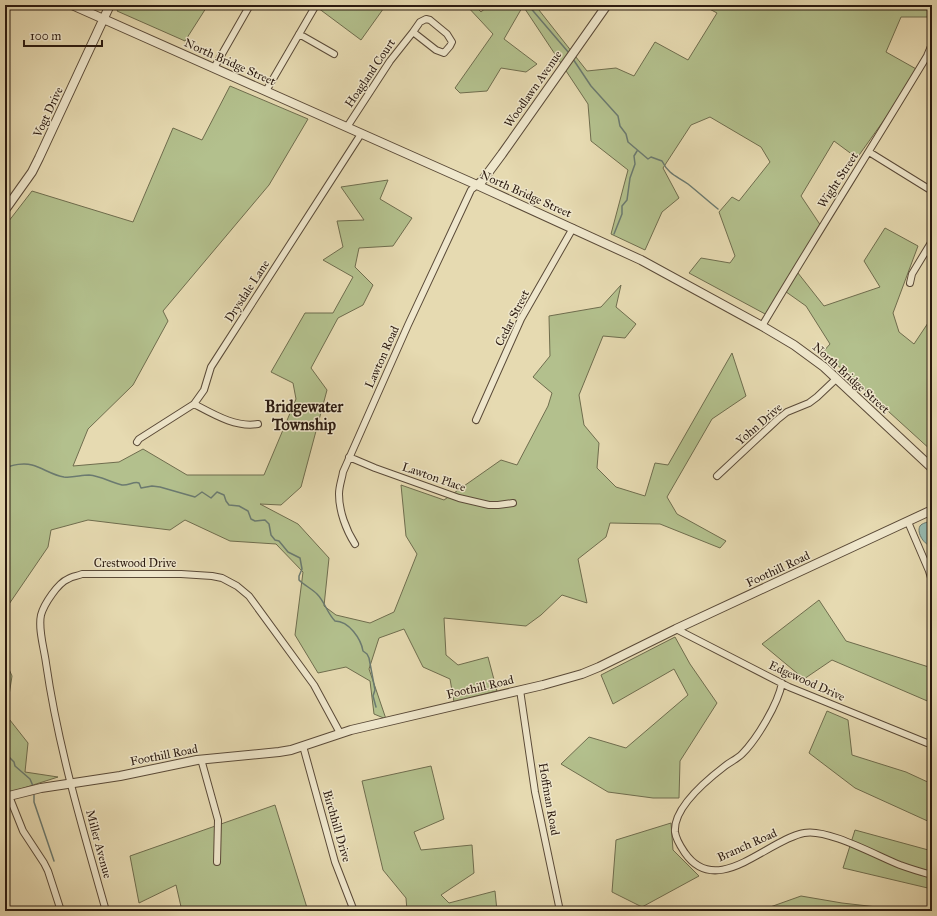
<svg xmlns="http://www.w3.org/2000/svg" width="937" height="916" viewBox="0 0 937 916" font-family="'IM FELL Great Primer',serif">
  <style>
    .green { fill: #b3c08d; stroke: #6f6d4e }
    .water { fill: #96bab0; stroke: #6b7a70 }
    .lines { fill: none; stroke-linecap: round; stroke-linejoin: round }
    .stream { stroke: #6b7a70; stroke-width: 1.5 }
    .minor-casing { stroke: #5a4a38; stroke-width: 8 }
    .tertiary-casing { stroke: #5a4a38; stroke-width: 10 }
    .minor { stroke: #efe7cc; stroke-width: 6 }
    .tertiary { stroke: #efe7cc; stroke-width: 8 }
    .labels { text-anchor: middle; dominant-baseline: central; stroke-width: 3; stroke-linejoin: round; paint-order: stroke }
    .street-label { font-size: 12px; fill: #2b1a10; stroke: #efe7cc }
    .district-label { font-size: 16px; font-weight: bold; fill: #2b1a10; stroke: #efe7cc }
  </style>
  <rect width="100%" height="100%" fill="#e6dab1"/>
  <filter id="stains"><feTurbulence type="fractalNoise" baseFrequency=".005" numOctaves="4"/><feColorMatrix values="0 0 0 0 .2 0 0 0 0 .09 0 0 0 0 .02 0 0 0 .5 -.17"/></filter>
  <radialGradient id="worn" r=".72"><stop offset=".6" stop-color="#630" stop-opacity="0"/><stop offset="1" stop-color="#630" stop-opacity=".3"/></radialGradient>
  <!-- green -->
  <path class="green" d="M 120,5 L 208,5 L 185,41 L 117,11 Z
    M 314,5 L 386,5 L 361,40 Z
    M 466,5 L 474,5 L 481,12 L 489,5 L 535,5 L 587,71 L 616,68 L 634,76 L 655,42 L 688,60 L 717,13 L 702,5 L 932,5 L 932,17 L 901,17 L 886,52 L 918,70 L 914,78 L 857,158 L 834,141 L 801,196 L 821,226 L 794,268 L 824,306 L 880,287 L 864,261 L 885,228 L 918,246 L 893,313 L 899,332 L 914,344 L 932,317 L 932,451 L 823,352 L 830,344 L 806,306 L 782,289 L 767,315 L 689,273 L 701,258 L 730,263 L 735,256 L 719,212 L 732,197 L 739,201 L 770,162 L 761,147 L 710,117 L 691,125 L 663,168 L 679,198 L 662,212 L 645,250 L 611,234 L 628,170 L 591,141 L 588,104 L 523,6 L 504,39 L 537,64 L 526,72 L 501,68 L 487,91 L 460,93 L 455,88 L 493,34 Z
    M 230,86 L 308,119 L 269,185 L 163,311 L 168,321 L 133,385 L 88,429 L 73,466 L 119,462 L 143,449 L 187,475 L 264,475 L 296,399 L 293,383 L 271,372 L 305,313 L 333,313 L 353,277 L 323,260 L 343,247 L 337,221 L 364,220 L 341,187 L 388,180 L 380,199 L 412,218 L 393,246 L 359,248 L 355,267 L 373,285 L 363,305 L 338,318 L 311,368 L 327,390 L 301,487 L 281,505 L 260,504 L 298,524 L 329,558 L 324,606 L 336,615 L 370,623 L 394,612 L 417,554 L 406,536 L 401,485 L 444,500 L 501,460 L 517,465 L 548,406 L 552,393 L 533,377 L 550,356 L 549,316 L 601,307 L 621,285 L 616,307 L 636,324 L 625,338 L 603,336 L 579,395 L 584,425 L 599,443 L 597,468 L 616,487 L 645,496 L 655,463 L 668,465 L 732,353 L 746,396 L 712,419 L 667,497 L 677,514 L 726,541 L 720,548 L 660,524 L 610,523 L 606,537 L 578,559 L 587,603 L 562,595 L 541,615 L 526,626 L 444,618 L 446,655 L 458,665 L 488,657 L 497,691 L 454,702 L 450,679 L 423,667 L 404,629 L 379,638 L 369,669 L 386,719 L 374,714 L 370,681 L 346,667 L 318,673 L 295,635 L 303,572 L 276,544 L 230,541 L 185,520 L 170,530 L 88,520 L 51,530 L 48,547 L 5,610 L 5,226 L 32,191 L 133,222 L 173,128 L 202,140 Z
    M 819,600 L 846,641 L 932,668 L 932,703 L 832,660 L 804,679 L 762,644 Z
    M 675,637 L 690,664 L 717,703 L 680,761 L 679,798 L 653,798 L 608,792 L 561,764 L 589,737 L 626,748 L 688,695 L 674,669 L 613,704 L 601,675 Z
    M 5,660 L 12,676 L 6,715 L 28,743 L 25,772 L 58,777 L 5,794 Z
    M 827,711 L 848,720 L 852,755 L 906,772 L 932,784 L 932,823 L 855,788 L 809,753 Z
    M 431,766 L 444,819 L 414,832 L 421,850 L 472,845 L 474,873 L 441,895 L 449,903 L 495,891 L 497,911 L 407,911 L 406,898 L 383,870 L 362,781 Z
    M 275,805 L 308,911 L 182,911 L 176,885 L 139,903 L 130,856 Z
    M 671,823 L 673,850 L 699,876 L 642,907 L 612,892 L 616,840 Z
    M 855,830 L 932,851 L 932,889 L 843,868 Z
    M 801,896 L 842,903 L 912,911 L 759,911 Z"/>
  <!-- water -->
  <path class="water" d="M 932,521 L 932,546 C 925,546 916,533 920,526 C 922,523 928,522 932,521 Z"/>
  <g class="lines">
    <!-- stream -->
    <path class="stream" d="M 528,5 L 569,53
      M 573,59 L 591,86 L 618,116 L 620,126 L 626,134 L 628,142 L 648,159 L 651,157 L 662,161 C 669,175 677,176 688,184 C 698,192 708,201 718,209
      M 614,234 L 622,214 L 622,206 L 627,200 L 630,178 L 635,164 L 634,156 L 637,151
      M 5,469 C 11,464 25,463 32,465 C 43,468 52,475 64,477 C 73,478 81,475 89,475 C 101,476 110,482 122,485 C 128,486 134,481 139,483 L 141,488 L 152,486 L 160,487 L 195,497 L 202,492 L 211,498 L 217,492 L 224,495 L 226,501 L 229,505 L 239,506 L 248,511 L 251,519 L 255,521 L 265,520 L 269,524 L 271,535 L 275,540 L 279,541 L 288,552 L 300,558 L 302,569 L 299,576 L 299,580 C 304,585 312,589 317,594 C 325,602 327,613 335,621 C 349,621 361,639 363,651 L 367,654 L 369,658 L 375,690 L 373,696 L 376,707
      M 5,746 L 6,754 L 14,762 L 15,766 L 30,779 L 33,786
      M 34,795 L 34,802 L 54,861"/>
    <!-- minor casing -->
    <g class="minor-casing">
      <path id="minor" d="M 426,19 L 430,20 L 447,34 L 452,42 L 450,46 L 444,53 L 436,50 L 413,32 L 420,22 Z
        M 299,34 L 334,54
        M 214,68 L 250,5
        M 266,91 L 316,5
        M 347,127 L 390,61 L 413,32
        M 869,152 L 932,191
        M 910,283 L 912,274 L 932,241
        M 762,326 C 816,235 873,146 927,56 L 932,44
        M 194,404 C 213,414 236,428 258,424
        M 476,420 L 521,319 L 573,228
        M 137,442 L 139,439 L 194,404 L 204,390 L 211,367 L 220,353 L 361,134
        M 349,457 L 375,468 L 459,498 L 489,505 L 498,505 L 513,503
        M 717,476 L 777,420 L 787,412 L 809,403 L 817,397 L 836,379
        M 908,522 L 929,571 L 932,581
        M 355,544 C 346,530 339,511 339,494 C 339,486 342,479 343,472 L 408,325 L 471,190 L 477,185
        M 676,629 L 789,687 L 932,745
        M 782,683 C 778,704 757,739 742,754 C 737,759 730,762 725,766 C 708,779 673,808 675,832 C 676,840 681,847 685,853 C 717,899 767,840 804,833 C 827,828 877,856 900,865 C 911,869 921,872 932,875
        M 520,690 L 535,792 L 560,911
        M 303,746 L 335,862 L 354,911
        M 201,759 L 218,820 L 217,862
        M 9,796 L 23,831 L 44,863 L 48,871 L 61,911
        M 106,911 C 83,830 58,747 46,663 C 44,648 38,629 41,615 C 44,604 58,583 68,579 C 72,576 78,576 82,574 L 181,574 L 212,576 L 222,578 L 237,586 L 249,596 L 314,685 L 340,733"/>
    </g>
    <!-- tertiary casing -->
    <g class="tertiary-casing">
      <path id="tertiary" d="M 72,5 L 477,185 L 641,260 L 762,326 L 794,345 L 824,367 L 932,468
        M 477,185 L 482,181 L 502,154 L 607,5
        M 5,210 L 32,172 L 39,158 L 110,5
        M 5,797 L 41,788 L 120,776 L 197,760 L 279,752 L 291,750 L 351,730 L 543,685 L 582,674 L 599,667 L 676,629 L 932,510"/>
    </g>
    <!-- minor -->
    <use href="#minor" class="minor"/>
    <!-- tertiary -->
    <use href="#tertiary" class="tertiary"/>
  </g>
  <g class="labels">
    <!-- street labels -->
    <g class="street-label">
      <text transform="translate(230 62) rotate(24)">North Bridge Street</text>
      <text transform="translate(370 73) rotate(-56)">Hoagland Court</text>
      <text transform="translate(533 89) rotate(-55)">Woodlawn Avenue</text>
      <text transform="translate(48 112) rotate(-65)">Vogt Drive</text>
      <text transform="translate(838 180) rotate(-57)">Wight Street</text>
      <text transform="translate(526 194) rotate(24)">North Bridge Street</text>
      <text transform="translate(247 291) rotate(-57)">Drysdale Lane</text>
      <text transform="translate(512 318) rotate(-63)">Cedar Street</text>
      <text transform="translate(382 357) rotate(-66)">Lawton Road</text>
      <text transform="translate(851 378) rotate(42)">North Bridge Street</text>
      <text transform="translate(759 424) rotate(-41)">Yohn Drive</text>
      <text transform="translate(434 477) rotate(19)">Lawton Place</text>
      <text x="135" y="563">Crestwood Drive</text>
      <text transform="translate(778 569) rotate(-25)">Foothill Road</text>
      <text transform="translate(807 681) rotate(24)">Edgewood Drive</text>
      <text transform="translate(480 687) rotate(-13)">Foothill Road</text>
      <text transform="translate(164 755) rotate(-11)">Foothill Road</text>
      <text transform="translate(549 799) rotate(80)">Hoffman Road</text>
      <text transform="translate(337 826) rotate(74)">Birchhill Drive</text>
      <text transform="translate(99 844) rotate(75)">Miller Avenue</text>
      <text transform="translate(747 845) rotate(-24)">Branch Road</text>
    </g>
    <!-- district labels -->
    <g class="district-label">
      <text x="304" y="406">Bridgewater<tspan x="304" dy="18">Township</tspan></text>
    </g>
  </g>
  <!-- margin -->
  <rect width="937" height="916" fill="none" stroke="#e6dab1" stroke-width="20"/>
  <rect x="6" y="6" width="925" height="904" fill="none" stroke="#2b1a10" stroke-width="2"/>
  <rect x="10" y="10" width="917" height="896" fill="none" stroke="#2b1a10"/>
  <!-- scale -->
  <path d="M24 40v6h78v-6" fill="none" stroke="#2b1a10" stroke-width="2"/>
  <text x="30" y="40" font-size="12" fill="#2b1a10" stroke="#efe7cc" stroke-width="3" paint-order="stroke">100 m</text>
  <rect width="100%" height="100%" filter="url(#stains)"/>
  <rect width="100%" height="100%" fill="url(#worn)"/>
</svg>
